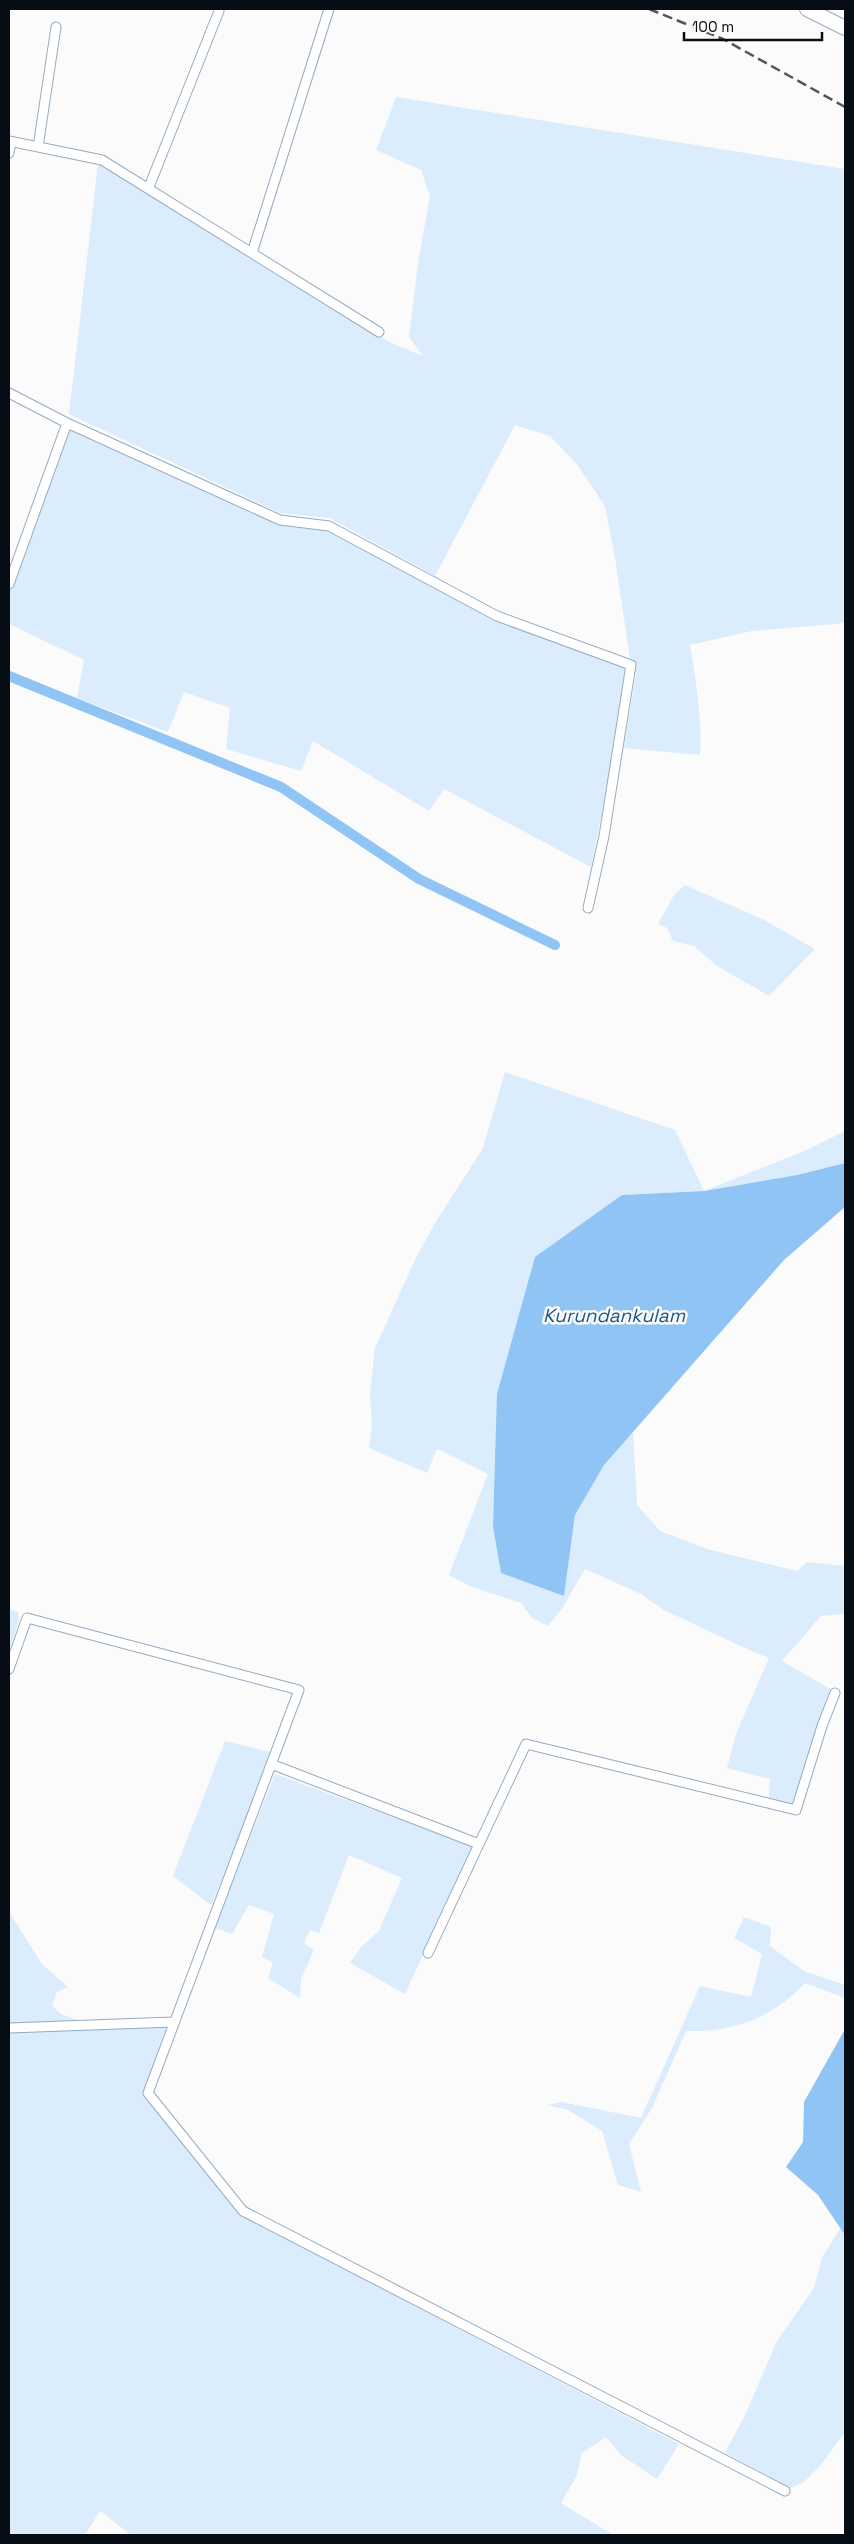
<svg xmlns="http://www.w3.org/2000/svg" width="854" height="2544" viewBox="0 0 854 2544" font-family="'Space Grotesk',sans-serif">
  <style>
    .green { fill: #dbecfc }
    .water { fill: #90c4f4 }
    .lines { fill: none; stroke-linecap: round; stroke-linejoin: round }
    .canal { stroke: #90c4f4; stroke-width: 10 }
    .minor-casing { stroke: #95abc0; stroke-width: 11 }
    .trunk-casing { stroke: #95abc0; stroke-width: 16 }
    .minor { stroke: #fff; stroke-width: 9 }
    .trunk { stroke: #fff; stroke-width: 14 }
    .rail { stroke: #52575c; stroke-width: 2.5; stroke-dasharray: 10 5; stroke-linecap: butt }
    .labels { text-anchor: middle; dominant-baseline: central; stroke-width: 5; stroke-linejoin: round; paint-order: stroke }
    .water-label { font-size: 19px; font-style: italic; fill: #1f5683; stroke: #fbfbfb }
  </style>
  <rect width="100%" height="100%" fill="#fbfbfb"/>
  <!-- green -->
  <path class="green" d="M 396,97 L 845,169 L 845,623 L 752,631 L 690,645 C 696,681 702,718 700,755 L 624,748 L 636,673 L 630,659 L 615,558 L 605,506 L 576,463 L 550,436 L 515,425 L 435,576 L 330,518 L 280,513 L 69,414 L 98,164 L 393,344 L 423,356 L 409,337 L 419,257 L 430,196 L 421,170 L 376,150 Z
    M 69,430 L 278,524 L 327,531 L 493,619 L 602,657 L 626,669 L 613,758 L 591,867 L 444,789 L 429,811 L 313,741 L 301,771 L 226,749 L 230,708 L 184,692 L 168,732 L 77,698 L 84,660 L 9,624 L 9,591 L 14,571 Z
    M 685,885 L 764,920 L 815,949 L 769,996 L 717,966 L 694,946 L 673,941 L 667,928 L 658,924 L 674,895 Z
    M 505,1072 L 675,1130 L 704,1191 L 807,1150 L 845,1131 L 845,1163 L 797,1175 L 704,1191 L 622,1195 L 496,1468 L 493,1526 L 564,1596 L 575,1515 L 604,1465 L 633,1430 L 637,1505 L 660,1531 L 707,1549 L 797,1571 L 807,1562 L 845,1566 L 845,1614 L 821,1616 L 782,1661 L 832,1690 L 794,1806 L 769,1799 L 770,1779 L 727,1768 L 736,1734 L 769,1658 L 749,1650 L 662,1609 L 641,1594 L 585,1569 L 563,1607 L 548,1626 L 532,1618 L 521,1603 L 472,1587 L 449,1575 L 488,1474 L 437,1449 L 427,1473 L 369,1448 L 372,1425 L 370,1394 L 375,1348 L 414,1262 L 435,1223 L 483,1148 Z
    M 9,1609 L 18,1612 L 19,1620 L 9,1652 Z
    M 225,1741 L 275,1753 L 211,1905 L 173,1876 Z
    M 275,1774 L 473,1846 L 405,1994 L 350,1963 L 360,1948 L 379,1931 L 402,1878 L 349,1855 L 319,1933 L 310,1930 L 304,1943 L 314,1950 L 301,1979 L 300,1998 L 268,1978 L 273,1963 L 262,1957 L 274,1914 L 249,1905 L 232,1934 L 215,1928 Z
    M 9,1912 L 42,1964 L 68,1987 L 57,1992 L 52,2006 L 61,2014 L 84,2022 L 9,2024 Z
    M 744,1917 L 771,1927 L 770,1946 L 804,1971 L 845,1985 L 845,1998 L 805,1983 C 772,2018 734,2032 686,2031 L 652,2108 L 629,2144 L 641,2192 L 618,2185 L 602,2131 L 568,2110 L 547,2105 L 562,2102 L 641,2118 L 700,1986 L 751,1997 L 762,1954 L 734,1938 Z
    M 167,2025 L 143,2094 L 239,2214 L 679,2444 L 657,2479 L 621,2455 L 606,2437 L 582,2453 L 577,2475 L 561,2503 L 613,2535 L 131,2535 L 100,2511 L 85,2535 L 9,2535 L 9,2031 Z
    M 841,2227 L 845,2235 L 845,2432 L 820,2466 L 804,2482 L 791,2488 L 725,2453 L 745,2415 L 777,2341 L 814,2288 L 822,2258 Z"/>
  <!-- water -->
  <path class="water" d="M 845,1163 L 845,1207 L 784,1260 L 604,1465 L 575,1515 L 564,1596 L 501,1573 L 493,1526 L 497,1394 L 535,1257 L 622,1195 L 704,1191 L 797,1175 Z
    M 845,2029 L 845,2235 L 818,2195 L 786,2167 L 803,2142 L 804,2102 Z"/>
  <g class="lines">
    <!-- canal -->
    <path class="canal" d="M 9,676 L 281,787 L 419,879 L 555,945"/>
    <!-- minor casing -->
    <g class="minor-casing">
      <path id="minor" d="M 9,141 L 102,160 L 379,332
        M 38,147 L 56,27
        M 9,153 L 11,142
        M 149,187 L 219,11
        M 252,253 L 329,9
        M 9,393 L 67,423 L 280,520 L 329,526 L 497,616 L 631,665 L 604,836 L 588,908
        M 9,584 L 67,423
        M 9,1669 L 27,1618 L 299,1690 L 148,2093 L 243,2211 L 785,2491
        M 271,1764 L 479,1844
        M 428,1953 L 526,1744 L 796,1810 L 822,1726 L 835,1693
        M 9,2028 L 173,2022"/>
    </g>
    <!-- trunk casing -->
    <g class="trunk-casing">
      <path id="trunk" d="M 807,9 L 845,28"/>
    </g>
    <!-- minor -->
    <use href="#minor" class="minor"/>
    <!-- trunk -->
    <use href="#trunk" class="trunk"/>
    <!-- rail -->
    <path class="rail" d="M 649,9 L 723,39 L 845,107"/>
  </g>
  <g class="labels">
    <!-- water labels -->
    <g class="water-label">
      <text x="614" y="1315">Kurundankulam</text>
    </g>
  </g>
  <!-- border -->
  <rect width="854" height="2544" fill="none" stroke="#060d14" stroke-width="20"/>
  <!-- scale -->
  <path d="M684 32v8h138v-8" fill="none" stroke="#060d14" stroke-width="2.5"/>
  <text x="692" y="32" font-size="15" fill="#060d14" stroke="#fbfbfb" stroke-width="4" paint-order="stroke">100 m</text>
</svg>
